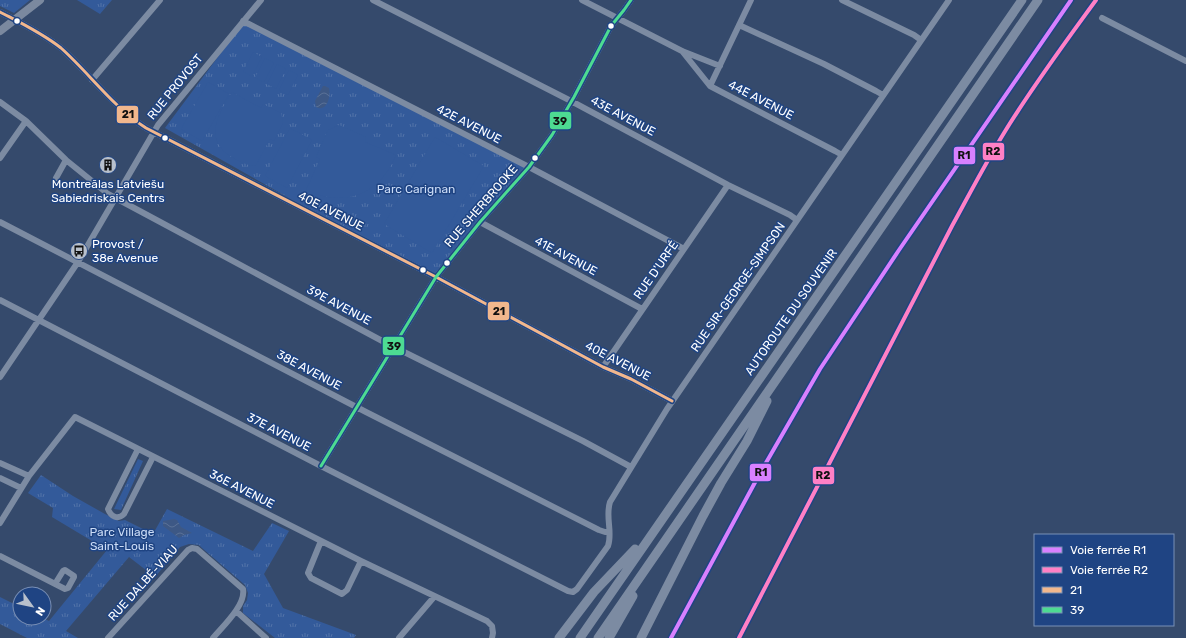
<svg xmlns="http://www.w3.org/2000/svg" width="1186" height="638" viewBox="0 0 1186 638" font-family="Rubik,sans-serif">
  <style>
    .grass { fill: url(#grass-tufts) }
    .pitch { fill: #335a9a }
    .water { fill: url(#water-waves) }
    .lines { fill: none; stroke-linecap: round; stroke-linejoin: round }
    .minor { stroke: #7c8ba2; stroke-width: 6 }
    .major { stroke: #7b899f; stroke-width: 8 }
    .highway { stroke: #7c8ba2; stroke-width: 9 }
    .rail-casing { stroke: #7c8ba2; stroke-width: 3.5 }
    .rail { stroke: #1f4483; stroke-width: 2; stroke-dasharray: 6; stroke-linecap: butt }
    .bus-1-casing { stroke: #1f4483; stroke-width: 6 }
    .bus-2-casing { stroke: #1f4483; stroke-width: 6 }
    .bus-1 { stroke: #f1b78d; stroke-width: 3 }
    .bus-2 { stroke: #4ddb92; stroke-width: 3 }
    .rail-1-casing { stroke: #1f4483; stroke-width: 7 }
    .rail-2-casing { stroke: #1f4483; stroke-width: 7 }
    .rail-1 { stroke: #d880ff; stroke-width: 4 }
    .rail-2 { stroke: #ff80c5; stroke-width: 4 }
    .bus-dot { fill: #fff; stroke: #1f4483; stroke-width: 1.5 }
    .labels { text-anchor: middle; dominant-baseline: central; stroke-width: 3; stroke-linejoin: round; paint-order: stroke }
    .street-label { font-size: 12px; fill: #fff; stroke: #1f4483 }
    .poi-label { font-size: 12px; fill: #fff; stroke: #1f4483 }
    .park-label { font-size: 12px; fill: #cbdcf7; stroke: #1f4483 }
    .line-badge { stroke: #1f4483; stroke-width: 1.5 }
    .pale-badge-label { font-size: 11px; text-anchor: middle; font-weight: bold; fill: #111 }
  </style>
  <defs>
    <pattern id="grass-tufts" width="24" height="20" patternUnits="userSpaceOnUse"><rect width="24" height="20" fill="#335a9a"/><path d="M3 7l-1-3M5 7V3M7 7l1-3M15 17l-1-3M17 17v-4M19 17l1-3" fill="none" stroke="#5273a9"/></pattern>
    <pattern id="water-waves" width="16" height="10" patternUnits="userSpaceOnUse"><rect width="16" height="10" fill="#3d5885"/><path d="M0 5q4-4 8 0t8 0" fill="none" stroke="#5a7197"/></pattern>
  </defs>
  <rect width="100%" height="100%" fill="#354a6c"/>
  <!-- grass -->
  <path class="grass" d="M 0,0 L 30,0 L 14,13 L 0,6 Z
    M 77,0 L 112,0 L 100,14 Z
    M 244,22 L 528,167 L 433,279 L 165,128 Z
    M 138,459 L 143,461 L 121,510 L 114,509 Z
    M 41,475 L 73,496 L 105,514 L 119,521 L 125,520 L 153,534 L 167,509 L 253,551 L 272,523 L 289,531 L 264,574 L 283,608 L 356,635 L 354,638 L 275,638 L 243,613 L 243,606 L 247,600 L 248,593 L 245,585 L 202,548 L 199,545 L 189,544 L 180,547 L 155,577 L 129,557 L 66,631 L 78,638 L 27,638 L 0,624 L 0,597 L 20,607 L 20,618 L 43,618 L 49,621 L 107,550 L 52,517 L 53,508 L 28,493 Z"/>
  <!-- pitch -->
  <path class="pitch" d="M 253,52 L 262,57 L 252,76 L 243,72 Z
    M 265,58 L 274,63 L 264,82 L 255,78 Z
    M 277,64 L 286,69 L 276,89 L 267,84 Z
    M 289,70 L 298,75 L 288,95 L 279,90 Z
    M 208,82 L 229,94 L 202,141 L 181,129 Z
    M 232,92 L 261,108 L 263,104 L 281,113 L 283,123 L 274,141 L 270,139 L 256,165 L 252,166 C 246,164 240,162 235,159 C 202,141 217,116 232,92 Z
    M 339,125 L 366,137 L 365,142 L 396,155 C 380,195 344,208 306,190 L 320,159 L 316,157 L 328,130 Z
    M 290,128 L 312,140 L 287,188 L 265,176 Z
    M 435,137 L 484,166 L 432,253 L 384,224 Z"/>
  <!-- water -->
  <path class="water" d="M 323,86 L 325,86 L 329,88 C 331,96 327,113 316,107 L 315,101 Z
    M 174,519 L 177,520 L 181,527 L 192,533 L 184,535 L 179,538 L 163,526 L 163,521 Z"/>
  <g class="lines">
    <!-- minor -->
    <path class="minor" d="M 373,0 L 571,101 L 728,185 L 790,215 L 797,220
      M 582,0 L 682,51 L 720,66
      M 842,0 L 914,35 L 921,40
      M 0,12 C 21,23 42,33 61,48 C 90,74 113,107 146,128 L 436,277 L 603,367 L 631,379 L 672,401
      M 1102,18 L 1186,61
      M 243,21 L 529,167 L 684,249
      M 739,25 L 824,64 L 876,91 L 883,95
      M 682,51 L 710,86 L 835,151 L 842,155
      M 92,80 L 160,0
      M 710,86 L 751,0
      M 0,102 L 26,121 L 66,160 L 108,194 L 386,343 L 583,441 L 631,467
      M 0,158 L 26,121
      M 56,178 L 66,160
      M 0,222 L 366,412 L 599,530 L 605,532 L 609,532
      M 480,222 L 642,309
      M 0,300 L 321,466 L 568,591 L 573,592 L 577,589 L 608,546 C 613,532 605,517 610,502 L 667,409 L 949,0
      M 603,367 L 728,185
      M 0,377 L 78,262 L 158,125 L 261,0
      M 138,449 L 108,509 C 111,517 118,520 124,514 L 153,457
      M 0,463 L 29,476
      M 321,466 L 436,277 L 480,222 L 529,167 L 552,135 L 574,97 L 611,26 L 624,10 L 631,0
      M 0,478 L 21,488
      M 0,523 L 29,476 L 75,417 L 361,561 L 487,621 L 492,626 L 493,633 L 492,638
      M 321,541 L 308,573 L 311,578 L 342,594 L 347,590 L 361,561
      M 0,556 L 65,589 L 68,588 L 74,577 L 74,576 L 65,570 L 63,571 L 55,584
      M 236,611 L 266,638
      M 108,638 L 188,550 L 192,548 L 197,549 L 243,589 C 246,605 223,626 213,638
      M 399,638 L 434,597"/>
    <!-- major -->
    <path class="major" d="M 0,31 L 40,0"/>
    <!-- highway -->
    <path class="highway" d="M 559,638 L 594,592 L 635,549
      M 580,638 L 1022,0
      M 598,638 L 1038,0
      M 609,638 L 633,596
      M 641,638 L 703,516 L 721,483 L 747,441 L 767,401"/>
    <!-- rail casing -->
    <g class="rail-casing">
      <path id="rail" d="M 671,638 L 759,475 L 820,369 L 899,250 L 1071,0
        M 739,638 L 952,226 C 969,195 985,164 1004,133 C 1032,87 1064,44 1096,0"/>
    </g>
    <!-- rail -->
    <use href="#rail" class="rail"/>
    <!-- bus-1 casing -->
    <g class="bus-1-casing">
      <path id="bus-1" d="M 0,12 C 21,23 42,33 61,48 C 90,74 113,107 146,128 L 436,277 L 603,367 L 631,379 L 672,401"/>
    </g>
    <!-- bus-2 casing -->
    <g class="bus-2-casing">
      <path id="bus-2" d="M 321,466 L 436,277 L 480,222 L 529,167 L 552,135 L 574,97 L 611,26 L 624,10 L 631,0"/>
    </g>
    <!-- bus-1 -->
    <use href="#bus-1" class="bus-1"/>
    <!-- bus-2 -->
    <use href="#bus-2" class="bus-2"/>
    <!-- rail-1 casing -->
    <g class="rail-1-casing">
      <path id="rail-1" d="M 671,638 L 759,475 L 820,369 L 899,250 L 1071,0"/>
    </g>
    <!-- rail-2 casing -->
    <g class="rail-2-casing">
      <path id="rail-2" d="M 739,638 L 952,226 C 969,195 985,164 1004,133 C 1032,87 1064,44 1096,0"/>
    </g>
    <!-- rail-1 -->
    <use href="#rail-1" class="rail-1"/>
    <!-- rail-2 -->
    <use href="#rail-2" class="rail-2"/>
  </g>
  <!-- icons -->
  <defs>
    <g id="building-disc" transform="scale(0.9)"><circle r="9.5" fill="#b8c0cc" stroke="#1f4483"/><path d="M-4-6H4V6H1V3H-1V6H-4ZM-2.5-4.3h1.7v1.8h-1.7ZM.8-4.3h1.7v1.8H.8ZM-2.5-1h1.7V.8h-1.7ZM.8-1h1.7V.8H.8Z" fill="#111"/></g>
    <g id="bus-disc" transform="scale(0.9)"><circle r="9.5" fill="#b8c0cc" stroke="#1f4483"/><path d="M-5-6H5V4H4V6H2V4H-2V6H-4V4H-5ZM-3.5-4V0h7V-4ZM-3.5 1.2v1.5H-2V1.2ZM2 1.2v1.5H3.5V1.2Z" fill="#111"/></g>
  </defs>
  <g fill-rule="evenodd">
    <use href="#building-disc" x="108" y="165"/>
    <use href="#bus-disc" x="79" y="251"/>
  </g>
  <!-- markers -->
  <g class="bus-dot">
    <circle cx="17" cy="21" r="3.5"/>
    <circle cx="611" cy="26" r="3.5"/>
    <circle cx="165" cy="138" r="3.5"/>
    <circle cx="535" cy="158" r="3.5"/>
    <circle cx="447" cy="263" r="3.5"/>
    <circle cx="423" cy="270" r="3.5"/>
  </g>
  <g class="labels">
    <!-- street labels -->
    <g class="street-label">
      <text transform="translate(175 87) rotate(-51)">RUE PROVOST</text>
      <text transform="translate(761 100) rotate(27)">44E AVENUE</text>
      <text transform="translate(623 116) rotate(28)">43E AVENUE</text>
      <text transform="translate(469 124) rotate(27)">42E AVENUE</text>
      <text transform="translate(481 206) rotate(-49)">RUE SHERBROOKE</text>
      <text transform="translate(331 211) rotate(27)">40E AVENUE</text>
      <text transform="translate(566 256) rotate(28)">41E AVENUE</text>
      <text transform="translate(656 270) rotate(-55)">RUE D'URFÉ</text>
      <text transform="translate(738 287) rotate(-55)">RUE SIR-GEORGE-SIMPSON</text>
      <text transform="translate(339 305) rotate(28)">39E AVENUE</text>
      <text transform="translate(791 312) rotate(-55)">AUTOROUTE DU SOUVENIR</text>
      <text transform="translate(618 361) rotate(27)">40E AVENUE</text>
      <text transform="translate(309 370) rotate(28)">38E AVENUE</text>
      <text transform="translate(279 432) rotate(27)">37E AVENUE</text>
      <text transform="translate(242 489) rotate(27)">36E AVENUE</text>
      <text transform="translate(143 583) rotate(-48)">RUE DALBÉ-VIAU</text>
    </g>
    <!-- poi labels -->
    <g class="poi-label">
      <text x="108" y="184">Montreālas Latviešu<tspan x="108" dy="14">Sabiedriskais Centrs</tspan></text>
      <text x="92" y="244" text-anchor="start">Provost /<tspan x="92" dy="14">38e Avenue</tspan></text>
    </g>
    <!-- park labels -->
    <g class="park-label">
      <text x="416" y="189">Parc Carignan</text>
      <text x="122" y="532">Parc Village<tspan x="122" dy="14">Saint-Louis</tspan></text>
    </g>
  </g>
  <g class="line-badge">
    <rect x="116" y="105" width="23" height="19" rx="4" fill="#f1b78d"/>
    <rect x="549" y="111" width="23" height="19" rx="4" fill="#4ddb92"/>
    <rect x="982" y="142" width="23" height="19" rx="4" fill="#ff80c5"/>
    <rect x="953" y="146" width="23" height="19" rx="4" fill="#d880ff"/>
    <rect x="487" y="301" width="23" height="20" rx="4" fill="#f1b78d"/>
    <rect x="382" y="336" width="23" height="20" rx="4" fill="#4ddb92"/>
    <rect x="749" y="463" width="23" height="19" rx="4" fill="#d880ff"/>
    <rect x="812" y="466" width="23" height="19" rx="4" fill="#ff80c5"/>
  </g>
  <g class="pale-badge-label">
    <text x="128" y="118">21</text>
    <text x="560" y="125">39</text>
    <text x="993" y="155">R2</text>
    <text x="964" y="159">R1</text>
    <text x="499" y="315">21</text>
    <text x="394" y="350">39</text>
    <text x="761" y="476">R1</text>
    <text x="823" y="479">R2</text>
  </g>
  <!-- legend -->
  <rect x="1034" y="534" width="140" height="92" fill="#1f4483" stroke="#798fb5"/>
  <rect x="1042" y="547" width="20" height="6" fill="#d880ff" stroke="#798fb5"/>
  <text x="1070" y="554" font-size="12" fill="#ffffff">Voie ferrée R1</text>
  <rect x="1042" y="567" width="20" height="6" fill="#ff80c5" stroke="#798fb5"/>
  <text x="1070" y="574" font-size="12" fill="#ffffff">Voie ferrée R2</text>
  <rect x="1042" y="587" width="20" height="6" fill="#f1b78d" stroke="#798fb5"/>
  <text x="1070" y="594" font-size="12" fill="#ffffff">21</text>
  <rect x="1042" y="607" width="20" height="6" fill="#4ddb92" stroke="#798fb5"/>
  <text x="1070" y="614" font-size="12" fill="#ffffff">39</text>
  <!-- north arrow -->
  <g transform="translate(32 606) rotate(123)"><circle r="19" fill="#1f4483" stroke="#798fb5"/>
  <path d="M0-3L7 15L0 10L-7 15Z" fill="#b8c0cc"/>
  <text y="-6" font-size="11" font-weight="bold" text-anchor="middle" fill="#ffffff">N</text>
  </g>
</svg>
